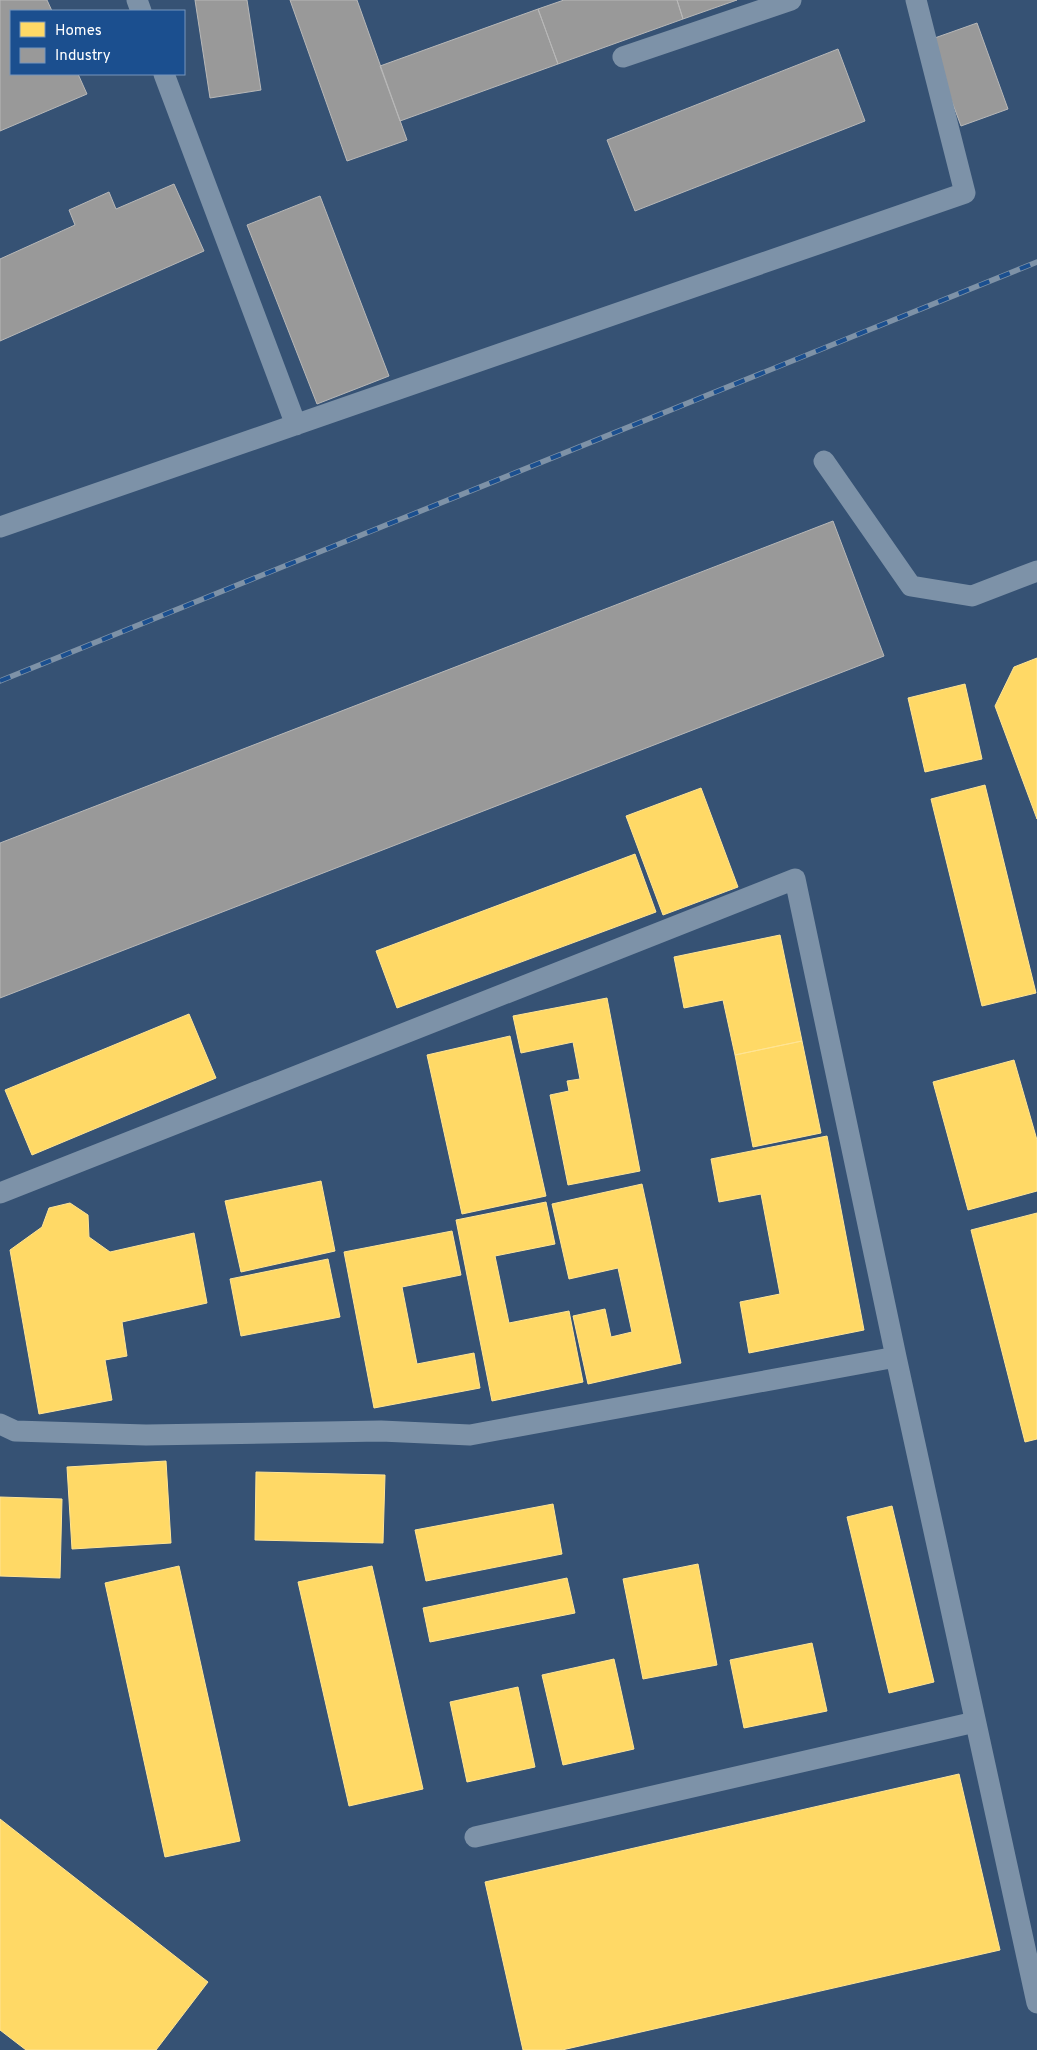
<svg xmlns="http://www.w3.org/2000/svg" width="1037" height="2050" viewBox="0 0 1037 2050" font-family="Overpass,sans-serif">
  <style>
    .homes { fill: #ffd966; stroke: #ffe494 }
    .industry { fill: #999; stroke: #b8b8b8 }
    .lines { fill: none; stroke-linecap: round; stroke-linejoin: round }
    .lane { stroke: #7d92a8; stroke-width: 21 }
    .rail-casing { stroke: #7e92a7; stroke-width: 5.5 }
    .rail { stroke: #1b4f8f; stroke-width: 4; stroke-dasharray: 11; stroke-linecap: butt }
  </style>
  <rect width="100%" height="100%" fill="#365274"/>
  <!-- homes -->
  <path class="homes" d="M 1037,658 L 1037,819 L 995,706 L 1014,667 Z
    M 965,684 L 982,759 L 925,772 L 908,698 Z
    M 985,785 L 1036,993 L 982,1006 L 931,799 Z
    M 701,788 L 738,887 L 663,915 L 626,816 Z
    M 635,854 L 656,912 L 397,1008 L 376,951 Z
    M 780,935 L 802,1041 L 735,1055 L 723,1000 L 684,1008 L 674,957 Z
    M 607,998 L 640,1171 L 568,1185 L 550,1095 L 569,1091 L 567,1081 L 580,1079 L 573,1042 L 521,1053 L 513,1016 Z
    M 189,1014 L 216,1078 L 32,1155 L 5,1090 Z
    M 510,1036 L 546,1196 L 462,1214 L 427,1055 Z
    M 802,1041 L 821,1133 L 753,1147 L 735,1055 Z
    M 1014,1060 L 1037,1140 L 1037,1191 L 968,1210 L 933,1082 Z
    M 827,1136 L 864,1330 L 749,1353 L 740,1302 L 780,1294 L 761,1194 L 719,1202 L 711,1159 Z
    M 321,1181 L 335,1251 L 241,1272 L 225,1201 Z
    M 642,1184 L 681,1363 L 588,1384 L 573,1316 L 605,1309 L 611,1337 L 632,1332 L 618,1268 L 569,1279 L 552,1204 Z
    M 546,1202 L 555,1244 L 495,1256 L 509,1323 L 569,1311 L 583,1382 L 492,1401 L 456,1220 Z
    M 70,1203 L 88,1215 L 89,1237 L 110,1252 L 194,1233 L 207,1303 L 122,1322 L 127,1356 L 105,1360 L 112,1400 L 39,1414 L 10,1250 L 42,1227 L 49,1208 Z
    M 1037,1213 L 1037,1439 L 1025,1442 L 971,1230 Z
    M 452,1231 L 461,1275 L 402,1287 L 417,1364 L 474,1353 L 480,1388 L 374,1408 L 344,1252 Z
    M 328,1259 L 340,1317 L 241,1336 L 230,1279 Z
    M 166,1461 L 171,1543 L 72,1549 L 67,1467 Z
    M 256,1472 L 385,1475 L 383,1543 L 255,1540 Z
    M 0,1497 L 62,1499 L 60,1578 L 0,1576 Z
    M 553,1504 L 562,1554 L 426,1581 L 415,1530 Z
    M 892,1506 L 934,1682 L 889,1693 L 847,1517 Z
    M 698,1564 L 717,1665 L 643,1679 L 623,1579 Z
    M 179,1566 L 240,1841 L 165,1857 L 105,1583 Z
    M 372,1566 L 423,1789 L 349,1806 L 298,1582 Z
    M 567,1578 L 575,1613 L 430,1642 L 423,1608 Z
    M 812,1643 L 827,1711 L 744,1728 L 730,1660 Z
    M 614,1659 L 634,1749 L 563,1765 L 542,1675 Z
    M 518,1687 L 535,1767 L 467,1782 L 450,1702 Z
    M 959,1774 L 1000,1950 L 562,2050 L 523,2050 L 485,1882 Z
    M 0,1819 L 208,1982 L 156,2050 L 26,2050 L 0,2030 Z"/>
  <!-- industry -->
  <path class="industry" d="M 0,0 L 47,0 L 52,11 L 11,11 L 11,74 L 78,74 L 87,94 L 0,131 Z
    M 195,0 L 247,0 L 261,90 L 210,98 Z
    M 290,0 L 357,0 L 407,140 L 347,161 Z
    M 564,0 L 677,0 L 683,19 L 558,64 L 538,9 Z
    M 677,0 L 737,0 L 683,19 Z
    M 538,9 L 558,64 L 400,121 L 380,66 Z
    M 977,23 L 1008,109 L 961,126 L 929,40 Z
    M 838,49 L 865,121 L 635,211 L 607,140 Z
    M 174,184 L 204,251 L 0,341 L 0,259 L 75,225 L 69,210 L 109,192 L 116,209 Z
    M 320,196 L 389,376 L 317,404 L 247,225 Z
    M 833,521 L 884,656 L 0,998 L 0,843 Z"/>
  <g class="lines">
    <!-- lane -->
    <path class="lane" d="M 137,0 L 141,11
      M 623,57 L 791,0
      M 164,74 L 296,425
      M 824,461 L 911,586 L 972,596 L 1037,571
      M 0,527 L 965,193 L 916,0
      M 0,1193 L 795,879 L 896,1357 L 1037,2003
      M 0,1424 L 15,1431 L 146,1435 L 381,1431 L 470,1435 L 896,1357
      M 475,1837 L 975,1722"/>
    <!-- rail casing -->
    <g class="rail-casing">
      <path id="rail" d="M 0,681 L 1037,262"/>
    </g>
    <!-- rail -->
    <use href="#rail" class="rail"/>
  </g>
  <!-- legend -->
  <rect x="10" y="10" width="175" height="65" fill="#1b4f8f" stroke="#7695bc"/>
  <rect x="20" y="22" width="25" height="15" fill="#ffd966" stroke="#7695bc"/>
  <text x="55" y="35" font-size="15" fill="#ffffff">Homes</text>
  <rect x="20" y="48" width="25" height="15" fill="#999999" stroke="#7695bc"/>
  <text x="55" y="60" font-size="15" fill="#ffffff">Industry</text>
</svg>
